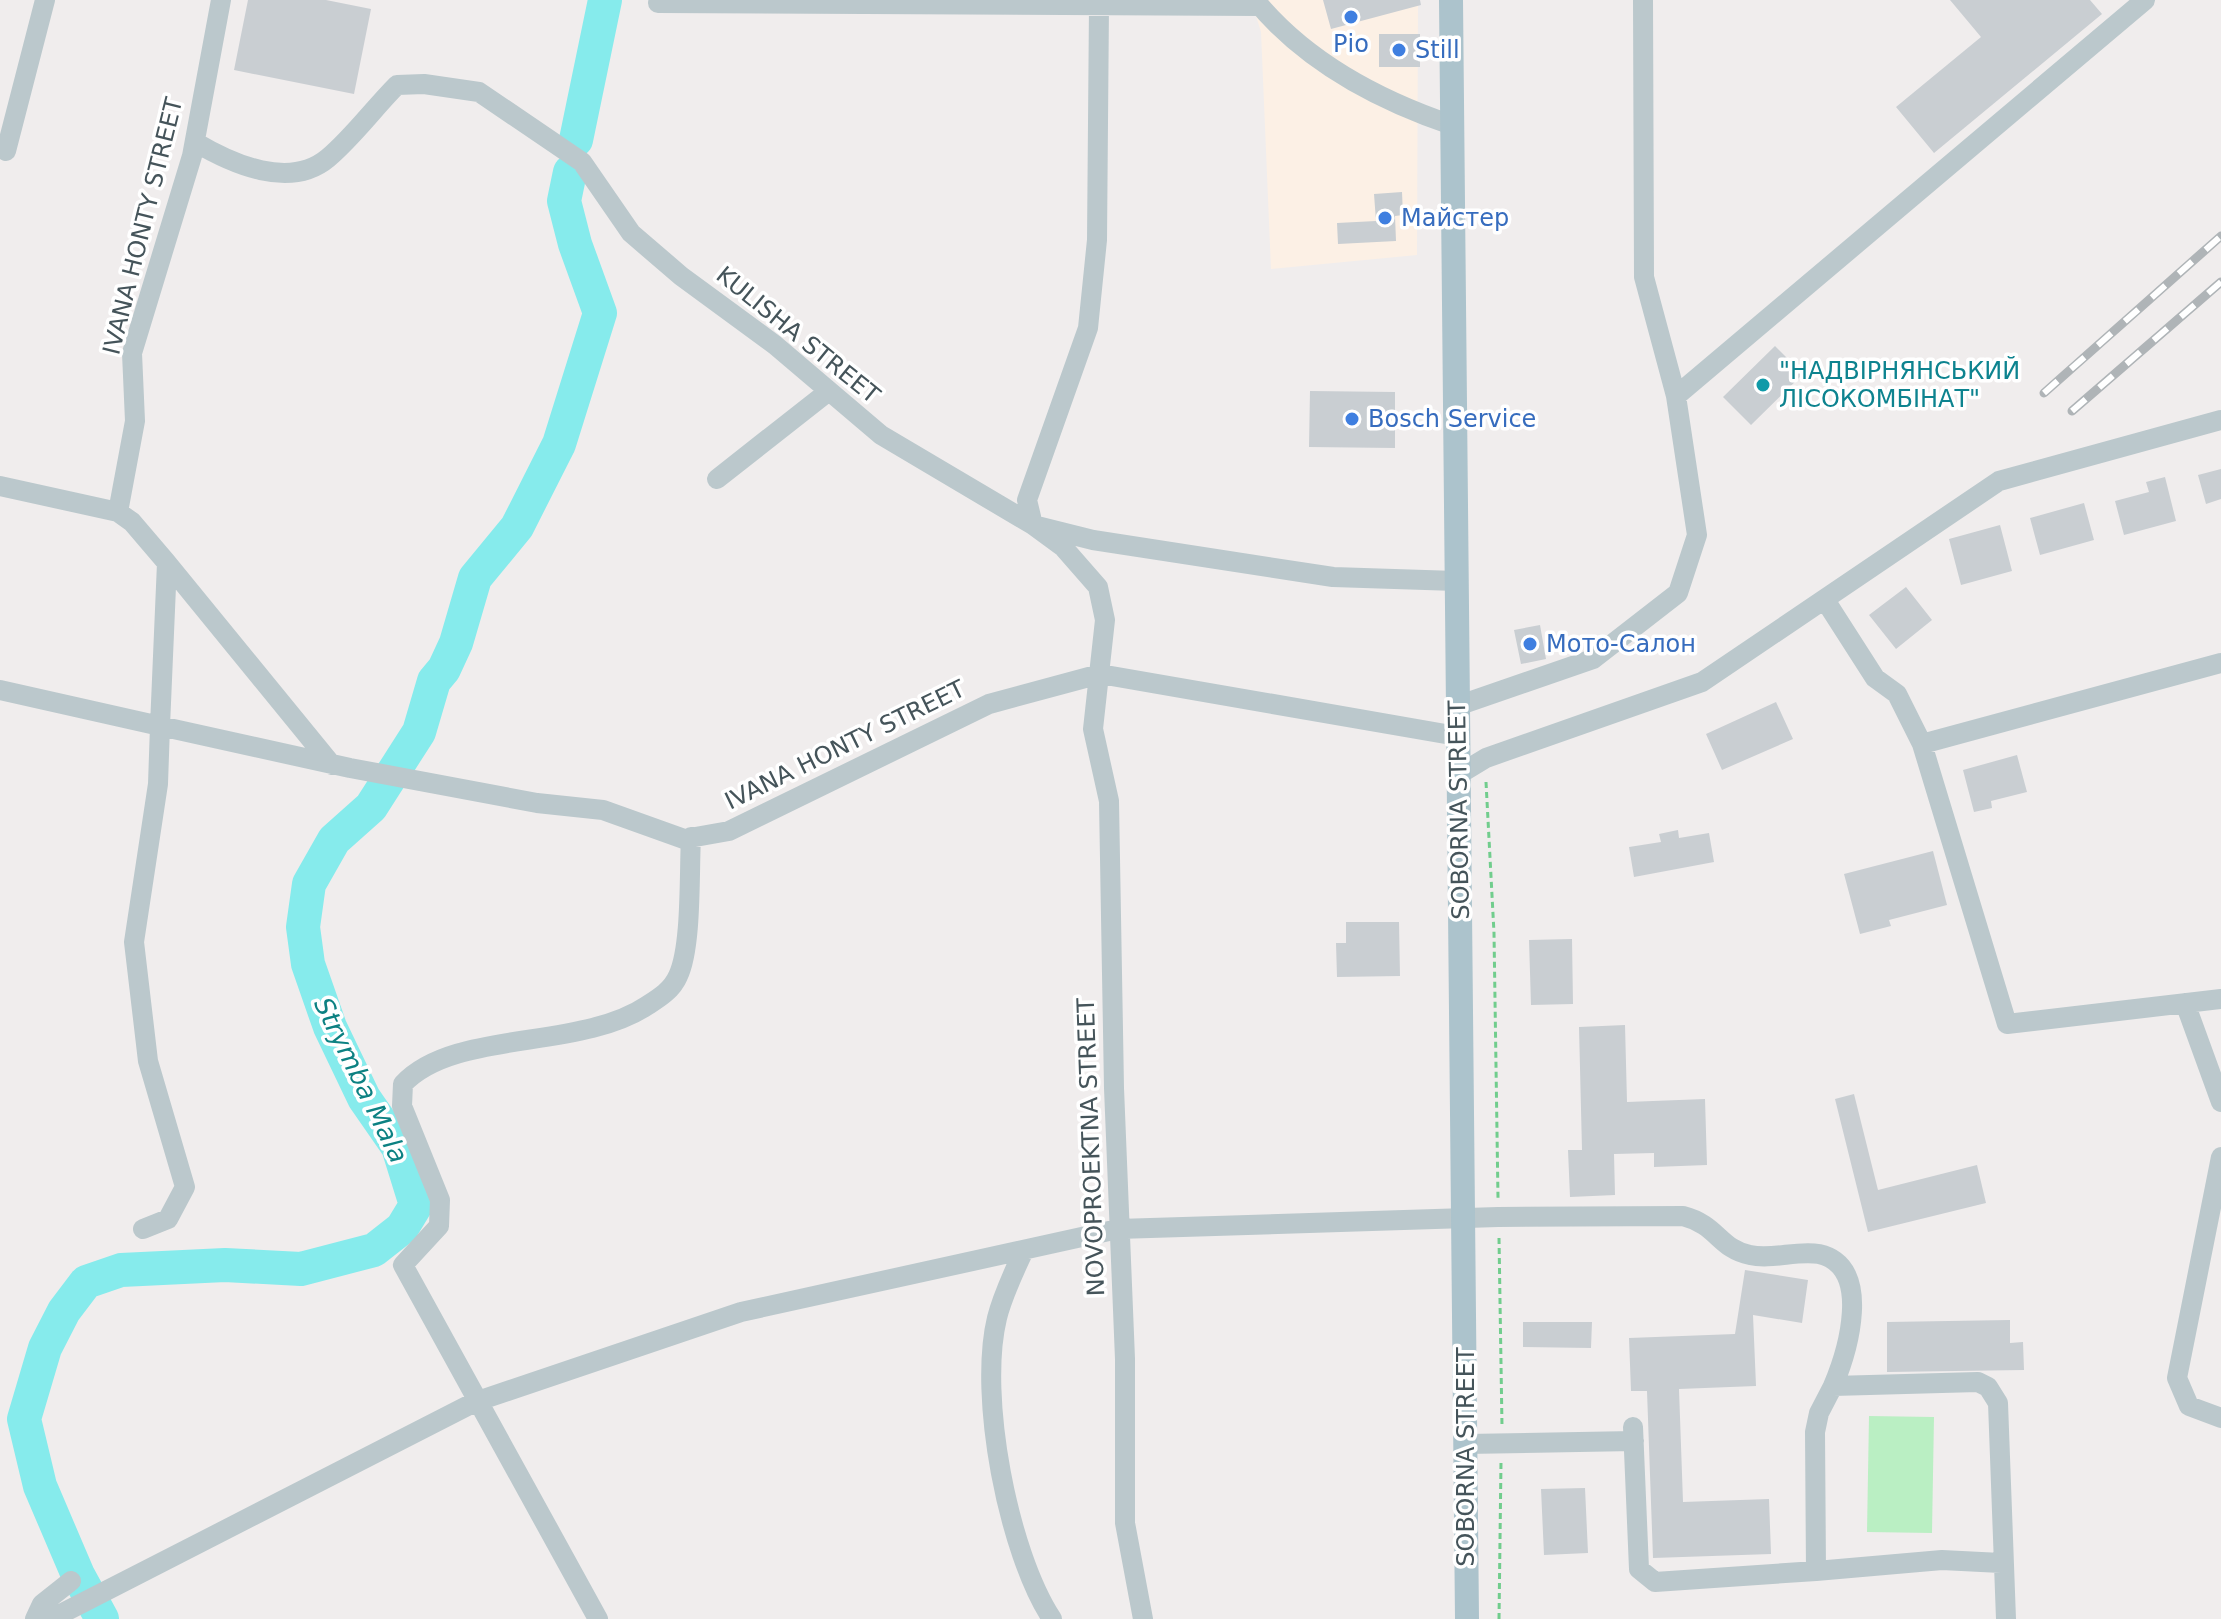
<svg xmlns="http://www.w3.org/2000/svg" width="2221" height="1619" viewBox="0 0 2221 1619" font-family="'DejaVu Sans',sans-serif">
  <style>
    .commercial { fill: #fcf0e5 }
    .green { fill: #baefc3 }
    .lines { fill: none; stroke-linecap: round; stroke-linejoin: round }
    .river { stroke: #86ebec; stroke-width: 34 }
    .building { fill: #c9ced2 }
    .path { stroke: #71cd8d; stroke-width: 3; stroke-dasharray: 6 4; stroke-linecap: butt }
    .minor { stroke: #bbc8cc; stroke-width: 20 }
    .major { stroke: #acc3cc; stroke-width: 24 }
    .rail-casing { stroke: #afb4b7; stroke-width: 9 }
    .rail { stroke: #fff; stroke-width: 6; stroke-dasharray: 18; stroke-linecap: butt }
    .shop-dot { fill: #3f7fe0; stroke: #fff; stroke-width: 3 }
    .culture-dot { fill: #0f9aa8; stroke: #fff; stroke-width: 3 }
    .labels { text-anchor: middle; dominant-baseline: central; stroke-width: 7; stroke-linejoin: round; paint-order: stroke }
    .shop-label { font-size: 24px; fill: #366cbe; stroke: #fff; text-anchor: start }
    .street-label { font-size: 24px; fill: #45545a; stroke: #fff }
    .culture-label { font-size: 24px; fill: #0d838f; stroke: #fff; text-anchor: start }
    .water-label { font-size: 26px; font-style: italic; fill: #0c8182; stroke: #fff }
  </style>
  <rect width="100%" height="100%" fill="#f0eded"/>
  <!-- commercial -->
  <path class="commercial" d="M 1251,0 L 1418,0 L 1417,255 L 1271,269 L 1261,32 Z"/>
  <!-- green -->
  <path class="green" d="M 1869,1416 L 1934,1417 L 1932,1533 L 1867,1532 Z"/>
  <g class="lines">
    <!-- river -->
    <path class="river" d="M 576,140 L 605,0
      M 102,1619 L 78,1575 L 40,1486 L 24,1419 L 45,1348 L 64,1311 L 86,1282 L 121,1270 L 225,1265 L 301,1269 L 374,1250 L 402,1228 L 416,1205 L 398,1147 L 364,1098 L 330,1027 L 308,964 L 303,927 L 309,884 L 334,840 L 371,807 L 419,732 L 434,681 L 444,669 L 456,643 L 475,578 L 517,527 L 559,444 L 600,313 L 575,244 L 564,201 L 570,172"/>
  </g>
  <!-- building -->
  <path class="building" d="M 248,0 L 326,0 L 371,9 L 354,94 L 234,70 Z
    M 1323,0 L 1420,0 L 1421,5 L 1331,29 Z
    M 1950,0 L 2090,0 L 2102,14 L 1934,153 L 1896,107 L 1981,37 Z
    M 1379,34 L 1420,34 L 1420,67 L 1379,67 Z
    M 1402,192 L 1403,215 L 1395,216 L 1396,241 L 1338,244 L 1337,223 L 1376,221 L 1374,194 Z
    M 1775,346 L 1803,374 L 1751,425 L 1723,397 Z
    M 1310,391 L 1395,392 L 1395,448 L 1309,447 Z
    M 2221,469 L 2221,499 L 2206,504 L 2198,475 Z
    M 2165,477 L 2176,521 L 2124,535 L 2115,501 L 2149,492 L 2146,482 Z
    M 2084,503 L 2094,540 L 2040,555 L 2030,518 Z
    M 2000,525 L 2012,571 L 1961,585 L 1949,539 Z
    M 1906,587 L 1932,620 L 1896,649 L 1869,615 Z
    M 1540,625 L 1546,659 L 1521,664 L 1514,630 Z
    M 1776,702 L 1793,739 L 1722,770 L 1706,734 Z
    M 2017,755 L 2027,792 L 1991,801 L 1992,808 L 1974,812 L 1963,770 Z
    M 1678,830 L 1679,838 L 1709,833 L 1714,862 L 1634,877 L 1629,847 L 1661,842 L 1659,834 Z
    M 1933,851 L 1947,905 L 1889,920 L 1891,926 L 1860,934 L 1844,874 Z
    M 1346,922 L 1399,922 L 1400,976 L 1337,977 L 1336,943 L 1346,943 Z
    M 1572,939 L 1573,1004 L 1531,1005 L 1529,940 Z
    M 1625,1025 L 1627,1102 L 1705,1099 L 1707,1165 L 1654,1167 L 1654,1153 L 1614,1154 L 1615,1195 L 1570,1197 L 1568,1150 L 1582,1150 L 1579,1027 Z
    M 1854,1094 L 1878,1190 L 1977,1165 L 1986,1203 L 1868,1232 L 1835,1099 Z
    M 1745,1270 L 1808,1280 L 1802,1323 L 1753,1315 L 1756,1386 L 1679,1389 L 1683,1502 L 1769,1499 L 1771,1554 L 1653,1558 L 1647,1391 L 1631,1391 L 1629,1338 L 1735,1334 Z
    M 2010,1320 L 2010,1343 L 2023,1342 L 2024,1370 L 1887,1372 L 1887,1322 Z
    M 1523,1322 L 1592,1322 L 1591,1348 L 1523,1347 Z
    M 1585,1488 L 1588,1553 L 1544,1555 L 1541,1489 Z"/>
  <g class="lines">
    <!-- path -->
    <path class="path" d="M 1486,782 L 1494,933 L 1498,1198
      M 1499,1238 L 1502,1426
      M 1499,1619 L 1501,1462"/>
    <!-- minor -->
    <path class="minor" d="M 1255,0 C 1305,61 1378,100 1452,125
      M 1643,0 L 1644,277 L 1676,396
      M 658,3 L 1260,6
      M 1099,5 L 1097,240 L 1088,328 L 1027,500 L 1033,525 L 1063,547 L 1098,587 L 1105,620 L 1093,729 L 1109,801 L 1114,1088 L 1125,1359 L 1125,1523 L 1143,1619
      M 195,142 C 232,164 290,190 328,158 C 353,137 374,108 397,85 L 424,84 L 479,92 L 582,162 L 631,233 L 681,276 L 775,345 L 881,435 L 1033,525 L 1093,540 L 1333,577 L 1456,581
      M 6,151 L 45,0
      M 717,479 L 829,391
      M 0,486 L 118,512 L 132,522 L 167,563 L 160,726 L 350,768 L 537,803 L 603,810 L 684,839 L 729,831 L 989,704 L 1100,674 L 1457,736
      M 118,512 L 135,421 L 132,353 L 192,156 L 221,0
      M 167,563 L 332,765
      M 1825,600 L 1875,678 L 1897,694 L 1922,744 L 2007,1024 L 2221,999
      M 0,690 L 160,726 L 158,784 L 134,942 L 148,1061 L 185,1187 L 168,1219 L 143,1229
      M 1457,706 L 1593,659 L 1678,593 L 1697,535 L 1676,396 L 2145,0
      M 1922,744 L 2221,663
      M 1458,775 L 1486,758 L 1702,682 L 1999,481 L 2221,420
      M 2185,1003 L 2221,1102
      M 2221,1157 L 2177,1378 L 2189,1406 L 2221,1418
      M 1024,1250 C 1014,1272 1003,1294 997,1318 C 978,1396 1008,1552 1052,1619
      M 1633,1427 L 1639,1569 L 1655,1582 L 1816,1571 L 1815,1432 L 1819,1413 L 1833,1386 L 1978,1382 L 1988,1387 L 1998,1403 L 2006,1619
      M 1466,1444 L 1634,1441
      M 1816,1571 L 1942,1560 L 2001,1563
      M 35,1619 L 42,1604 L 71,1581
      M 51,1619 L 475,1402 L 741,1312 L 1118,1229 L 1498,1217 L 1683,1216 C 1718,1225 1719,1249 1750,1255 C 1772,1260 1797,1250 1819,1254 C 1874,1266 1847,1353 1833,1386
      M 598,1619 L 403,1265 L 439,1226 L 440,1200 L 402,1106 L 403,1084 C 454,1029 580,1051 648,1005 C 659,998 672,990 678,976 C 692,947 689,872 691,837"/>
    <!-- major -->
    <path class="major" d="M 1451,0 L 1467,1619"/>
    <!-- rail casing -->
    <g class="rail-casing">
      <path id="rail" d="M 2044,393 L 2221,236
        M 2072,411 L 2221,282"/>
    </g>
    <!-- rail -->
    <use href="#rail" class="rail"/>
  </g>
  <!-- markers -->
  <g class="shop-dot">
    <circle cx="1351" cy="17" r="8"/>
    <circle cx="1399" cy="50" r="8"/>
    <circle cx="1385" cy="218" r="8"/>
    <circle cx="1352" cy="419" r="8"/>
    <circle cx="1530" cy="644" r="8"/>
  </g>
  <circle class="culture-dot" cx="1763" cy="385" r="8"/>
  <g class="labels">
    <!-- shop labels -->
    <g class="shop-label">
      <text x="1351" y="44" text-anchor="middle">Ріо</text>
      <text x="1415" y="50">Still</text>
      <text x="1401" y="218">Майстер</text>
      <text x="1368" y="419">Bosch Service</text>
      <text x="1546" y="644">Мото-Салон</text>
    </g>
    <!-- street labels -->
    <g class="street-label">
      <text transform="translate(143 226) rotate(-76)">IVANA HONTY STREET</text>
      <text transform="translate(798 335) rotate(39)">KULISHA STREET</text>
      <text transform="translate(845 745) rotate(-26)">IVANA HONTY STREET</text>
      <text transform="translate(1459 810) rotate(-91)">SOBORNA STREET</text>
      <text transform="translate(1091 1147) rotate(-92)">NOVOPROEKTNA STREET</text>
      <text transform="translate(1466 1457) rotate(-90)">SOBORNA STREET</text>
    </g>
    <!-- culture labels -->
    <g class="culture-label">
      <text x="1779" y="371">"НАДВІРНЯНСЬКИЙ<tspan x="1779" dy="28">ЛІСОКОМБІНАТ"</tspan></text>
    </g>
    <!-- water labels -->
    <g class="water-label">
      <text transform="translate(361 1080) rotate(64)">Strymba Mala</text>
    </g>
  </g>
</svg>
